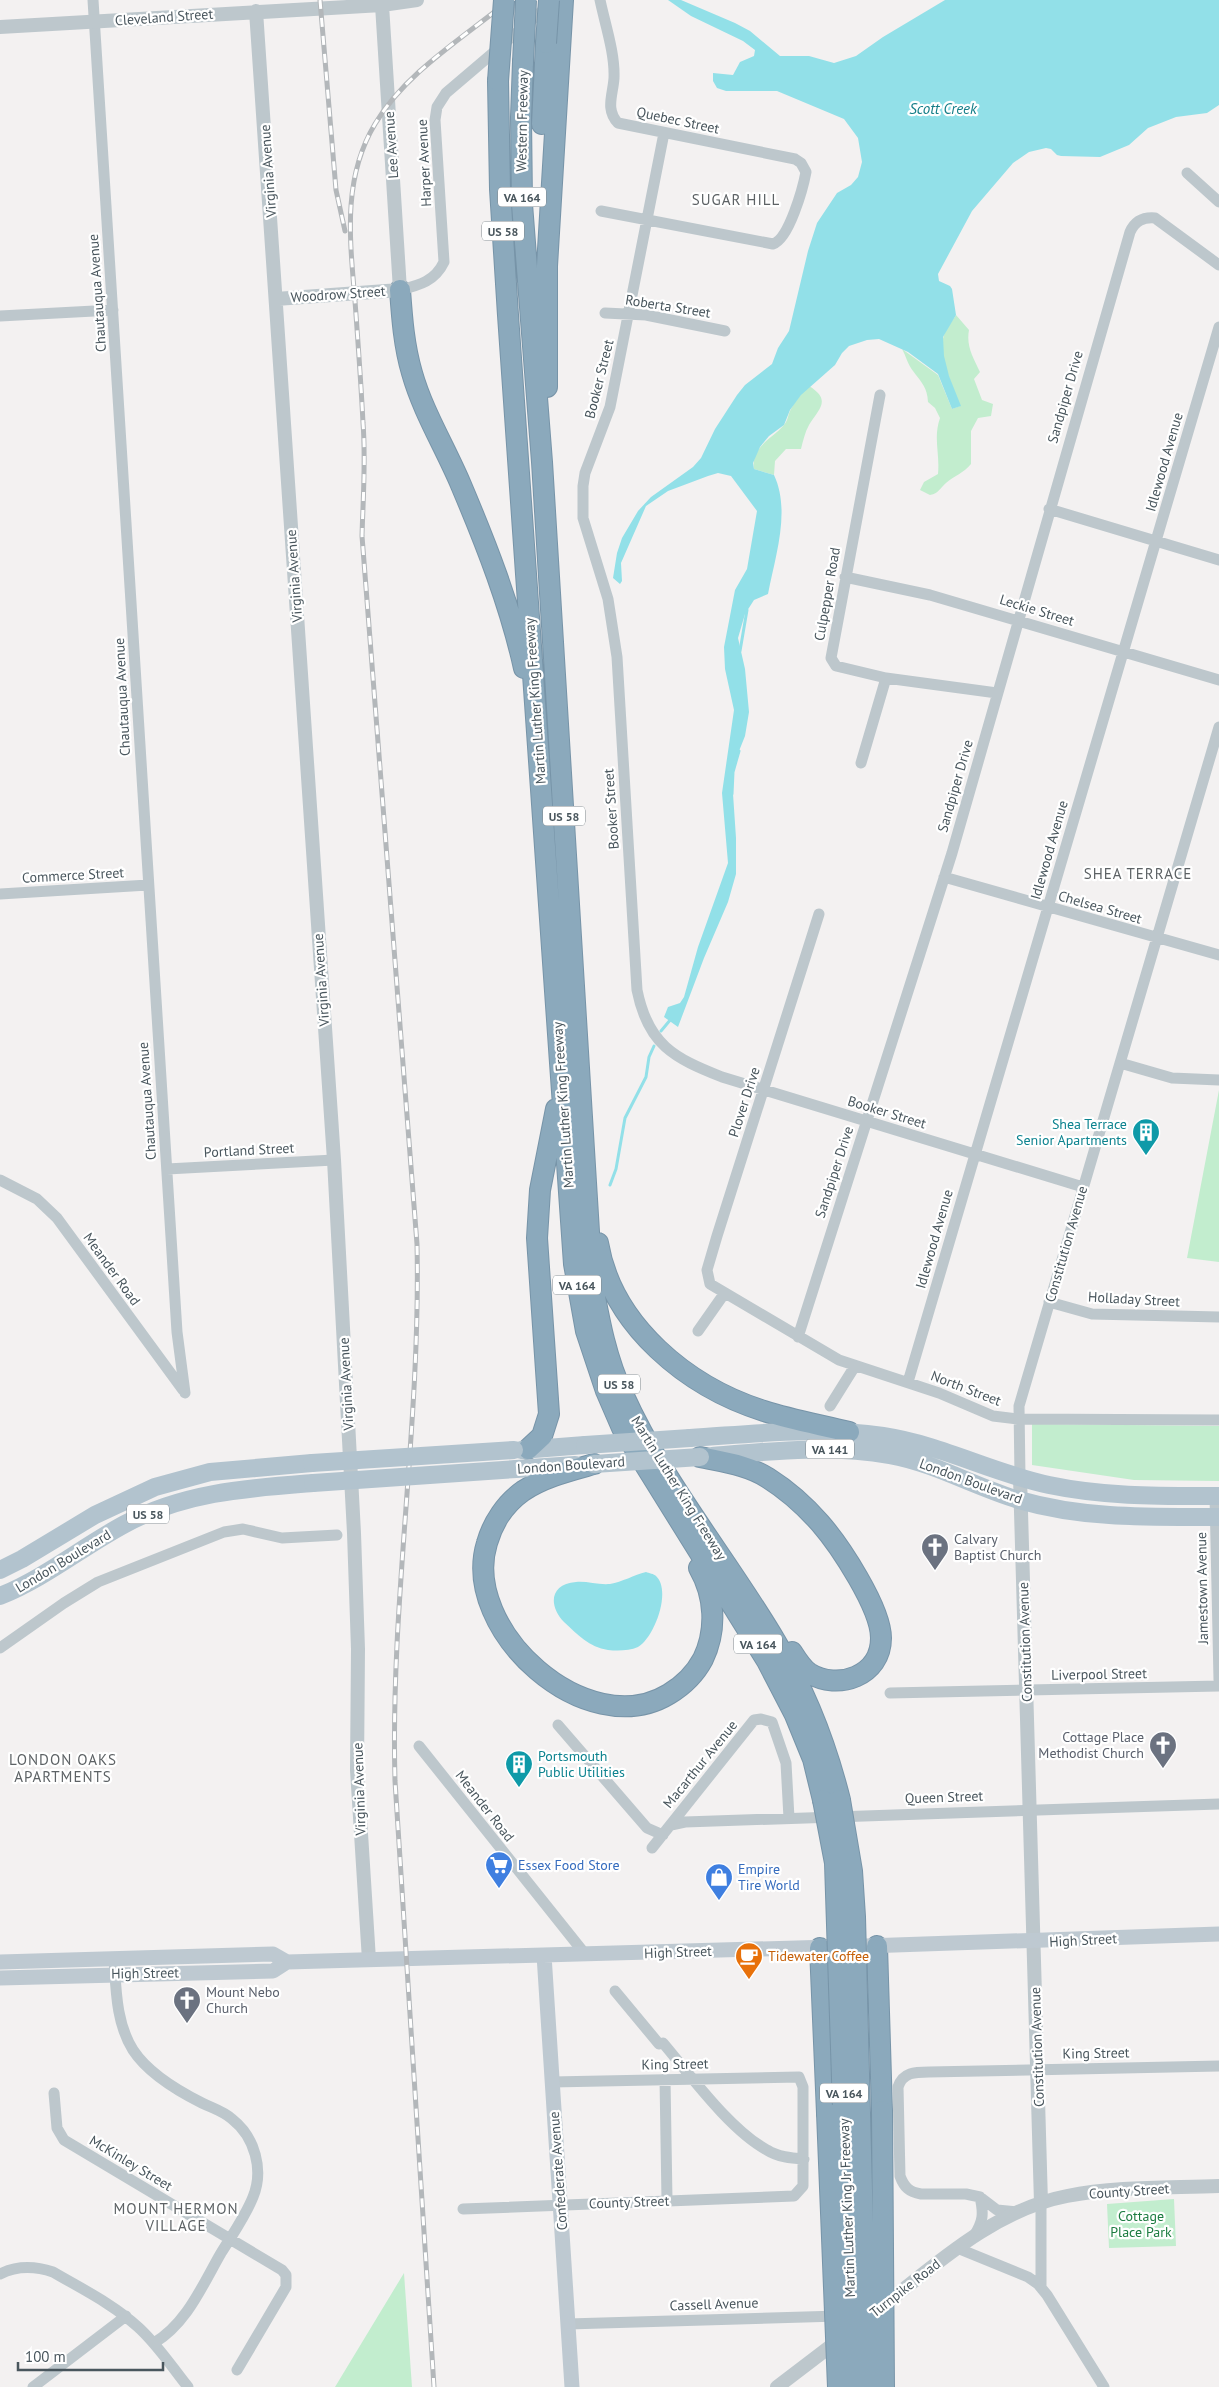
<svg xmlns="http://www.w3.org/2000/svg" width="1219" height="2387" viewBox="0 0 1219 2387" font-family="'PT Sans',sans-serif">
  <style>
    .green { fill: #c2edce }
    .water { fill: #92e0e8 }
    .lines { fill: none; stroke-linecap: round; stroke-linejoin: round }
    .stream { stroke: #92e0e8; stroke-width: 3 }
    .motorway-casing { stroke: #7794a8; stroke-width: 22 }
    .minor { stroke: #bdc7cc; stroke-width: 11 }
    .tertiary { stroke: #bdc7cc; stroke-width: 14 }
    .secondary { stroke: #bec9d1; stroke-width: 15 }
    .primary { stroke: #b2c3ce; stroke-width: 18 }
    .motorway { stroke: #8ba9bc; stroke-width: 20 }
    .rail-casing { stroke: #b3b7ba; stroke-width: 5 }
    .rail { stroke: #fff; stroke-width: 3; stroke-dasharray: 9; stroke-linecap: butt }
    .motorway-bridge-casing { stroke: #7794a8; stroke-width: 22; stroke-linecap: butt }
    .primary-bridge { stroke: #b2c3ce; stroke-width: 18 }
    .motorway-bridge { stroke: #8ba9bc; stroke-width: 20 }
    .labels { text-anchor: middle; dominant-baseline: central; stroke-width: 4.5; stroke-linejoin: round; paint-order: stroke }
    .shield { fill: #fff; stroke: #80898e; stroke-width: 1 }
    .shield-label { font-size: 12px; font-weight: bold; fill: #49565d }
    .street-label { font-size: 14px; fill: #49565d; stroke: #fff }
    .culture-label { font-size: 14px; fill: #0d838f; stroke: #fff; text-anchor: end }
    .worship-label { font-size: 14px; fill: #5b616d; stroke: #fff; text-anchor: start }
    .shop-label { font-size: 14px; fill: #366cbe; stroke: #fff; text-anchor: start }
    .food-label { font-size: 14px; fill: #c56008; stroke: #fff; text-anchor: start }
    .park-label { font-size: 14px; fill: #1d7c41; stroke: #fff }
    .water-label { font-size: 15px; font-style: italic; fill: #137d87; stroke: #fff }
    .neighbourhood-label { font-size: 15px; letter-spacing: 1px; fill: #5d6265; stroke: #fff }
  </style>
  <rect width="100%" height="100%" fill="#f3f1f1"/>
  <!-- green -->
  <path class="green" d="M 956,315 L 969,330 C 966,346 973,357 980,372 L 974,379 L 982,400 L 993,404 L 991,416 L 978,418 L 971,431 L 971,464 C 964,473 954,476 946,483 C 939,489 939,493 930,495 L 920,490 L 924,482 L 938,474 C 940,453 933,438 940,418 L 935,408 L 928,402 C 927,387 922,383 913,371 C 908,365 906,356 902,349 L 938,375 L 952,409 L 960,406 C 953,386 940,362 943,339 C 944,331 952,322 956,315 Z
    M 809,386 C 832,400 819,409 809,425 C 805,432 803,441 801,449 L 786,449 L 775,461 L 774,475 L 754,469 C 750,445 778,436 786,422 C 788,419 788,415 790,411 C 794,402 802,393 809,386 Z
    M 1219,1090 L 1219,1262 L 1187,1258 Z
    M 1032,1424 L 1219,1426 L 1219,1481 L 1134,1480 L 1032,1465 Z
    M 1174,2199 L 1176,2246 L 1109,2248 L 1107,2204 Z
    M 404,2273 L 412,2387 L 335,2387 Z"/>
  <!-- water -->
  <path class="water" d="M 668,0 L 681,0 L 735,23 L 750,31 L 780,56 L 809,56 L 834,63 L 856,56 L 883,37 L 945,0 L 1219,0 L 1219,105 L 1207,113 L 1176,117 L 1148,128 L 1129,145 L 1100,157 L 1061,156 L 1057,155 L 1051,149 L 1046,148 L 1029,152 L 1013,163 L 972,211 L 938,274 L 939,281 L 950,286 L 952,289 L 956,315 L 943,337 L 944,356 L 949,376 L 961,406 L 952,409 L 938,374 L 908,352 L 879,339 L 867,340 L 849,346 L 842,353 L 835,365 L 801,395 L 790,410 L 784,425 L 769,436 L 760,447 L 753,463 L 754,469 L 774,475 C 791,511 775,557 768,594 L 754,600 L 745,614 L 738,638 L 745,669 L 749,712 L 745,736 L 735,761 L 732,779 L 736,838 L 736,874 L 728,902 L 704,958 L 678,1027 L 664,1017 L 668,1007 L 680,1003 L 684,997 L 698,947 L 728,863 L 722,793 L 734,710 L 725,669 L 724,647 L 735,590 L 747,569 L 757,511 L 731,476 L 718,473 L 708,476 L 668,491 L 646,506 L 621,563 L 622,581 L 620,584 L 613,578 L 617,553 L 622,538 L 638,511 L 651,497 L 693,467 L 701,458 L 715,429 L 737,395 L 745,385 L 772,364 L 778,348 L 789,331 L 808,251 L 817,223 L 837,193 L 851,185 L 858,177 L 862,162 L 858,138 L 844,119 L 777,91 L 726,91 L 717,88 L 713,81 L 713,73 L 733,75 L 740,62 L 754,56 L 755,50 L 743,41 L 691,16 Z
    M 646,1572 C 649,1573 654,1574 656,1576 C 672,1591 654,1638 638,1647 C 629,1651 617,1651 608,1650 C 589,1647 578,1635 564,1622 C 548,1605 550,1584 576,1582 C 587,1581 598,1585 610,1584 C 622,1582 634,1575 646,1572 Z"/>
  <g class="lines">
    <!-- stream -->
    <path class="stream" d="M 740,651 L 747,610
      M 732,794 L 733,772 L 739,751
      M 661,1031 L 671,1019
      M 610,1185 L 616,1169 L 625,1118 L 646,1077 L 649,1057 L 654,1046"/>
    <!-- motorway casing -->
    <g class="motorway-casing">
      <path id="motorway" d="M 523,62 L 521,117 L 522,204 L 542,462 L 592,1281 C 599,1319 606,1359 623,1394 C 663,1483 727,1559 776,1642 C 806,1692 826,1744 840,1800
        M 498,81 L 500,189 L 508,315 L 574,1264 L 586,1331 L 606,1391 L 622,1428 L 767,1661 L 795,1715 L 813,1759 L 823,1800
        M 542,124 L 546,43
        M 400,290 C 402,318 404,346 412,373 C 423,412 445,447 461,485 C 486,544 510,605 524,668
        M 547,387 L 547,266 L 563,0
        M 598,1243 C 612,1326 688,1387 764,1411 C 792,1420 821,1425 849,1432
        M 528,1449 L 542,1436 L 549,1414 L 537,1238 L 540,1190 L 556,1109
        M 700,1457 C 723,1462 748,1465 768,1478 C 787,1490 805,1506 820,1523 C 840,1546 881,1608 881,1638 C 881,1676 838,1691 809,1673 C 802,1668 797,1660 792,1652
        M 594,1464 C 569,1471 544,1477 523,1491 C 506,1503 493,1522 487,1543 C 460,1630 587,1744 669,1694 C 684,1685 695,1674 703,1659 C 717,1630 715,1596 699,1568
        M 877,1946 L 882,2111
        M 820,1948 L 827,2113"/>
    </g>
    <!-- minor -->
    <path class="minor" d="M 93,0 L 177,1332 L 185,1393
      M 600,0 C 605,24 615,53 614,78 C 613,95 605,109 618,123 L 795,159 L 801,163 L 806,172 C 803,188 789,239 773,244 L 601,211
      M 664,133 L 610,407 L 585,473 L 583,486 L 583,518 L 608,599 L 617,657 L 637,990 C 648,1045 674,1058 722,1077 L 1083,1187
      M 1187,173 L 1219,202
      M 400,290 C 420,285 435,281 444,262 L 435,120 L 437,107 L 446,93 L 548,6
      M 605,313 L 646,315 L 725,331
      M 0,316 L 113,310
      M 880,395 L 831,658 L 836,666 L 886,678 L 997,693
      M 1049,509 L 1219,560
      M 845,577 L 930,595 L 1219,680
      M 861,763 L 886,678
      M 944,877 L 1219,955
      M 0,894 L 148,885
      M 819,914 L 717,1236 L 707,1270 L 710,1284 L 839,1360 L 939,1393 L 993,1416 L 1018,1419 L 1219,1420
      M 1120,1063 L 1172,1078 L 1219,1080
      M 167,1169 L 334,1160
      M 0,1180 L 37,1199 L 57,1218 L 183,1390
      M 1049,1302 L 1092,1314 L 1219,1317
      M 698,1331 L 724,1294
      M 798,1337 L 952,853 L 1130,232 C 1135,221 1143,217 1155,218 L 1219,265
      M 908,1382 L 1219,327
      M 830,1406 L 855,1366
      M 1020,1477 L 1019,1406 L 1219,727
      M 1215,1496 L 1219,1680
      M 0,1648 L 64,1603 L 98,1582 L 224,1532 L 243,1529 L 282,1538 L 337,1535
      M 890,1693 L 1219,1686
      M 558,1725 L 647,1828 L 663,1835
      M 419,1746 L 585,1954
      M 671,1825 L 685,1822 L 1219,1804
      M 652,1848 L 754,1720 L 761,1719 L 772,1722 L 786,1763 L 789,1818
      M 114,1959 C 116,1989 116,2023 133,2050 C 148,2073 178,2091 202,2103 C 212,2108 223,2111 232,2119 C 255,2137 264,2170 253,2197 C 245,2217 232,2235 221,2253 C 202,2286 187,2323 154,2343
      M 615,1991 L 659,2044 L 663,2043 C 691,2076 730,2130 767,2150 C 778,2157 791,2158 804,2159
      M 665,2079 L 667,2200
      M 54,2093 L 57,2128 L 64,2140 L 282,2270 L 286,2275 L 286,2287 L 237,2370
      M 980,2197 L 966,2194 L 921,2194 C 909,2192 904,2187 900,2176 L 898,2087 C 903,2072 915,2072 929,2072 L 1219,2066
      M 1041,2203 L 1041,2287
      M 463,2209 L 794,2196 L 803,2186 L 803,2087 L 799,2077 L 552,2082
      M 974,2236 C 983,2222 984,2214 980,2197 L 997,2210 L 1018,2212
      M 957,2248 L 1028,2277 L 1038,2284 L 1047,2295 L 1104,2387
      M 0,2274 C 18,2265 35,2266 53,2272 C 82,2289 113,2304 138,2327 C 157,2344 172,2367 188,2387
      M 568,2324 L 839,2316
      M 33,2387 L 126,2316"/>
    <!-- tertiary -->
    <path class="tertiary" d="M 256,11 L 334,1160 L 354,1533 L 358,1649 L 357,1770 L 369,1960
      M 0,27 L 382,5 L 417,0
      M 276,299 L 400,290 L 382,5
      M 1020,1477 L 1041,2203
      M 879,2309 C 935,2265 994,2210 1067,2196 C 1116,2186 1169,2188 1219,2186
      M 777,2387 L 840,2339"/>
    <!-- secondary -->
    <path class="secondary" d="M 866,1946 L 1219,1934
      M 544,1955 L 572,2387
      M 0,1962 L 273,1954 L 287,1962
      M 0,1978 L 273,1971 L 287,1962 L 831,1947"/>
    <!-- primary -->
    <path class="primary" d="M 690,1438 C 754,1434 819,1426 883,1436 C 942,1445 992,1473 1049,1485 C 1106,1497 1162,1496 1219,1496
      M 521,1450 L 585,1445
      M 712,1456 C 772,1451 830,1445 890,1455 C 935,1463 975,1487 1019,1500 C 1084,1519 1152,1517 1219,1517
      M 516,1469 L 575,1465
      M 0,1570 L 22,1559 L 95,1515 L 155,1487 L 210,1472 L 312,1463
      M 0,1596 C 45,1578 82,1547 125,1524 C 184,1492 249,1488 313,1483"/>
    <!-- motorway -->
    <use href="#motorway" class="motorway"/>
    <!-- rail casing -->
    <g class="rail-casing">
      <path id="rail" d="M 320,0 L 336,190 L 345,231
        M 434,2387 L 395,1781 C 390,1602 421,1423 417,1244 L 362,536 C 363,498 366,461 363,423 C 361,382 358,342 355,301 C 350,240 342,179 375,124 C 404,75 458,41 502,6"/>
    </g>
    <!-- rail -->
    <use href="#rail" class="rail"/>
    <!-- motorway-bridge casing -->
    <g class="motorway-bridge-casing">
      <path id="motorway-bridge" d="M 546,43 L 549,0
        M 523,62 L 526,0
        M 498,81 L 504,0
        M 823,1800 L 835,1863 L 852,2387
        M 840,1800 L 852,1871 L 855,1917 L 867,2387
        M 882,2111 L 884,2387
        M 827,2113 L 838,2387"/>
    </g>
    <!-- primary-bridge -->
    <path class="primary-bridge" d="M 585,1445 L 690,1438
      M 312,1463 L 514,1450
      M 594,1464 L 700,1457
      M 313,1483 L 516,1469"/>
    <!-- motorway-bridge -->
    <use href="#motorway-bridge" class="motorway-bridge"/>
  </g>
  <!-- icons -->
  <defs>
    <g id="building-pin" transform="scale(1.4375)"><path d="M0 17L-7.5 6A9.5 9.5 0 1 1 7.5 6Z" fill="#0f9aa8" stroke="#fff"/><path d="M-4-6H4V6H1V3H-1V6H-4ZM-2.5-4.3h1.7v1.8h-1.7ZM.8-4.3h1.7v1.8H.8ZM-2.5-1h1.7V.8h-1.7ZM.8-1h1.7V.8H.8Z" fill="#fff"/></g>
    <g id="church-pin" transform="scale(1.4375)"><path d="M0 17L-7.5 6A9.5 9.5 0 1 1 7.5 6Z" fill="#6b7280" stroke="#fff"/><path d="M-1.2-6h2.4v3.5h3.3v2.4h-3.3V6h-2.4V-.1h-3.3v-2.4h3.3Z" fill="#fff"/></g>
    <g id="supermarket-pin" transform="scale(1.4375)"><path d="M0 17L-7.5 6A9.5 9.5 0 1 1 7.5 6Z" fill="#3f7fe0" stroke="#fff"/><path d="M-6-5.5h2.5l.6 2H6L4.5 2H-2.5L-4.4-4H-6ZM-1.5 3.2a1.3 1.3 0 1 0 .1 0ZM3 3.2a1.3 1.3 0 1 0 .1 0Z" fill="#fff"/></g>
    <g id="shop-pin" transform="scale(1.4375)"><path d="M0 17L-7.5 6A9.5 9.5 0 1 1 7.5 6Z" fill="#3f7fe0" stroke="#fff"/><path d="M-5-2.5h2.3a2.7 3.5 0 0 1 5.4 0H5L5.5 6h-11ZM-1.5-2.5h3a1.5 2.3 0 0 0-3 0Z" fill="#fff"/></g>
    <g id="cafe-pin" transform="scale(1.4375)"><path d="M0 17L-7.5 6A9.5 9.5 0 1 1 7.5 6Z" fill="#e8710a" stroke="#fff"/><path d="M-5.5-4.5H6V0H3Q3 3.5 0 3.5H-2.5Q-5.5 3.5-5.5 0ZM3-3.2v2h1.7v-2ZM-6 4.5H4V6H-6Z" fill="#fff"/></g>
  </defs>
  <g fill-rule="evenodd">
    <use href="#building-pin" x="1146" y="1132"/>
    <use href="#church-pin" x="935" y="1547"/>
    <use href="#church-pin" x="1163" y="1745"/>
    <use href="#building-pin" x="519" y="1764"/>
    <use href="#supermarket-pin" x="499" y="1865"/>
    <use href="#shop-pin" x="719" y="1877"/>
    <use href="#cafe-pin" x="749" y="1956"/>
    <use href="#church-pin" x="187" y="2000"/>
  </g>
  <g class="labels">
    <!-- shield labels -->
    <g class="shield">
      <rect x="498" y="187.5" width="48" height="19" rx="4"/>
      <rect x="482" y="221.5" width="42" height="19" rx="4"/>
      <rect x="543" y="806.5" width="42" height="19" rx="4"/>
      <rect x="553" y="1275.5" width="48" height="19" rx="4"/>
      <rect x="598" y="1374.5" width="42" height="19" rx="4"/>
      <rect x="806" y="1439.5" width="48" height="19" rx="4"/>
      <rect x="127" y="1504.5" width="42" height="19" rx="4"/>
      <rect x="734" y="1634.5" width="48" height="19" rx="4"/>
      <rect x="820" y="2083.5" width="48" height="19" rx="4"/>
    </g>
    <g class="shield-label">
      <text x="522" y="197">VA 164</text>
      <text x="503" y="231">US 58</text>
      <text x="564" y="816">US 58</text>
      <text x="577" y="1285">VA 164</text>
      <text x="619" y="1384">US 58</text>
      <text x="830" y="1449">VA 141</text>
      <text x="148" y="1514">US 58</text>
      <text x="758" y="1644">VA 164</text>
      <text x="844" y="2093">VA 164</text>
    </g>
    <!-- street labels -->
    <g class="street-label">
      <text transform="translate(164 17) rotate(-4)">Cleveland Street</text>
      <text transform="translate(678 120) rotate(12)">Quebec Street</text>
      <text transform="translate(522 121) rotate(-89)">Western Freeway</text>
      <text transform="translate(391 145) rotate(-94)">Lee Avenue</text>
      <text transform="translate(424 163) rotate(-93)">Harper Avenue</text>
      <text transform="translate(268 171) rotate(-94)">Virginia Avenue</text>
      <text transform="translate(97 293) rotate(-94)">Chautauqua Avenue</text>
      <text transform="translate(338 294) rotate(-4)">Woodrow Street</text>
      <text transform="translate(668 306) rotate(9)">Roberta Street</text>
      <text transform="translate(599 379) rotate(-76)">Booker Street</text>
      <text transform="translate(1065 397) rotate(-74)">Sandpiper Drive</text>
      <text transform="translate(1164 462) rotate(-74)">Idlewood Avenue</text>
      <text transform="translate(294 576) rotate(-94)">Virginia Avenue</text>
      <text transform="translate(827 594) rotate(-80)">Culpepper Road</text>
      <text transform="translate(1037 610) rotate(17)">Leckie Street</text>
      <text transform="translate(122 697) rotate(-93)">Chautauqua Avenue</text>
      <text transform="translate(535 701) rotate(-94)">Martin Luther King Freeway</text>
      <text transform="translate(955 786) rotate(-74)">Sandpiper Drive</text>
      <text transform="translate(611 809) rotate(-94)">Booker Street</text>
      <text transform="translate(1049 850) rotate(-74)">Idlewood Avenue</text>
      <text transform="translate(73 875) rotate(-3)">Commerce Street</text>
      <text transform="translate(1100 907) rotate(16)">Chelsea Street</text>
      <text transform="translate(321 980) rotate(-94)">Virginia Avenue</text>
      <text transform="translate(147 1101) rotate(-94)">Chautauqua Avenue</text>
      <text transform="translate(744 1102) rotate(-72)">Plover Drive</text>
      <text transform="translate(563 1105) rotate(-94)">Martin Luther King Freeway</text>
      <text transform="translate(887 1112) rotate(17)">Booker Street</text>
      <text transform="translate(249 1150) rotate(-3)">Portland Street</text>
      <text transform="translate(834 1172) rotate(-72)">Sandpiper Drive</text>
      <text transform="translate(934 1239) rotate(-74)">Idlewood Avenue</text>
      <text transform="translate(1066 1244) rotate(-74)">Constitution Avenue</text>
      <text transform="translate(112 1269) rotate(54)">Meander Road</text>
      <text transform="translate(1134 1299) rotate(3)">Holladay Street</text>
      <text transform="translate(346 1384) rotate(-93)">Virginia Avenue</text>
      <text transform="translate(966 1388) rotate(21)">North Street</text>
      <text transform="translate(571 1465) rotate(-4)">London Boulevard</text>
      <text transform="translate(971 1481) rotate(20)">London Boulevard</text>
      <text transform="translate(679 1488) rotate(58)">Martin Luther King Freeway</text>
      <text transform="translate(63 1561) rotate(-31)">London Boulevard</text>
      <text transform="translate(1202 1588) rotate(-91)">Jamestown Avenue</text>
      <text transform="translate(1025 1642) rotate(-92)">Constitution Avenue</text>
      <text transform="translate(1099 1674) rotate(-1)">Liverpool Street</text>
      <text transform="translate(700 1764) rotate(-51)">Macarthur Avenue</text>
      <text transform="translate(359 1789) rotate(-92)">Virginia Avenue</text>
      <text transform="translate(944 1797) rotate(-2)">Queen Street</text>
      <text transform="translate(485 1806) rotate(52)">Meander Road</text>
      <text transform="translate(1083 1940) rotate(-3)">High Street</text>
      <text transform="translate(678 1952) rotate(-2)">High Street</text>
      <text transform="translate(145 1973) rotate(-1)">High Street</text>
      <text transform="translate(1037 2047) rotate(-92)">Constitution Avenue</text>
      <text transform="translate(1096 2053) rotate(-1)">King Street</text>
      <text transform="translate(675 2064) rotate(-1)">King Street</text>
      <text transform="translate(131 2163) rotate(31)">McKinley Street</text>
      <text transform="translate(558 2171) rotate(-94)">Confederate Avenue</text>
      <text transform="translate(1129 2191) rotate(-4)">County Street</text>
      <text transform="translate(629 2202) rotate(-2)">County Street</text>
      <text transform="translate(847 2208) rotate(-92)">Martin Luther King Jr Freeway</text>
      <text transform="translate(905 2288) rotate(-38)">Turnpike Road</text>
      <text transform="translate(714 2304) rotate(-2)">Cassell Avenue</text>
    </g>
    <!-- culture labels -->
    <g class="culture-label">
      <text x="1127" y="1124">Shea Terrace<tspan x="1127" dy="16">Senior Apartments</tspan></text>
      <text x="538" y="1756" text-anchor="start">Portsmouth<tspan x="538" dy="16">Public Utilities</tspan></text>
    </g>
    <!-- worship labels -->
    <g class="worship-label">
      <text x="954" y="1539">Calvary<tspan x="954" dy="16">Baptist Church</tspan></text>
      <text x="1144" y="1737" text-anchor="end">Cottage Place<tspan x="1144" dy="16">Methodist Church</tspan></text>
      <text x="206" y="1992">Mount Nebo<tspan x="206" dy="16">Church</tspan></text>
    </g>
    <!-- shop labels -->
    <g class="shop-label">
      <text x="518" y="1865">Essex Food Store</text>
      <text x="738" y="1869">Empire<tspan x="738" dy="16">Tire World</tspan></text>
    </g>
    <!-- food labels -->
    <g class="food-label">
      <text x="768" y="1956">Tidewater Coffee</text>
    </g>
    <!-- park labels -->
    <g class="park-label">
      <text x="1141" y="2216">Cottage<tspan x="1141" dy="16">Place Park</tspan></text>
    </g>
    <!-- water labels -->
    <g class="water-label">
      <text x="943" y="108">Scott Creek</text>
    </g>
    <!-- neighbourhood labels -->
    <g class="neighbourhood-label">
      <text x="736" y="199">SUGAR HILL</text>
      <text x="1138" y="873">SHEA TERRACE</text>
      <text x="63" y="1759">LONDON OAKS<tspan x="63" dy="17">APARTMENTS</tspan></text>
      <text x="176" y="2208">MOUNT HERMON<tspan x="176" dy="17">VILLAGE</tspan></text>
    </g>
  </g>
  <!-- scale -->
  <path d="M18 2362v8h145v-8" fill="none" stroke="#49565d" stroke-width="2.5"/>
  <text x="25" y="2362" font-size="15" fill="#49565d" stroke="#ffffff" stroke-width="4" paint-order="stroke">100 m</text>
</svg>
